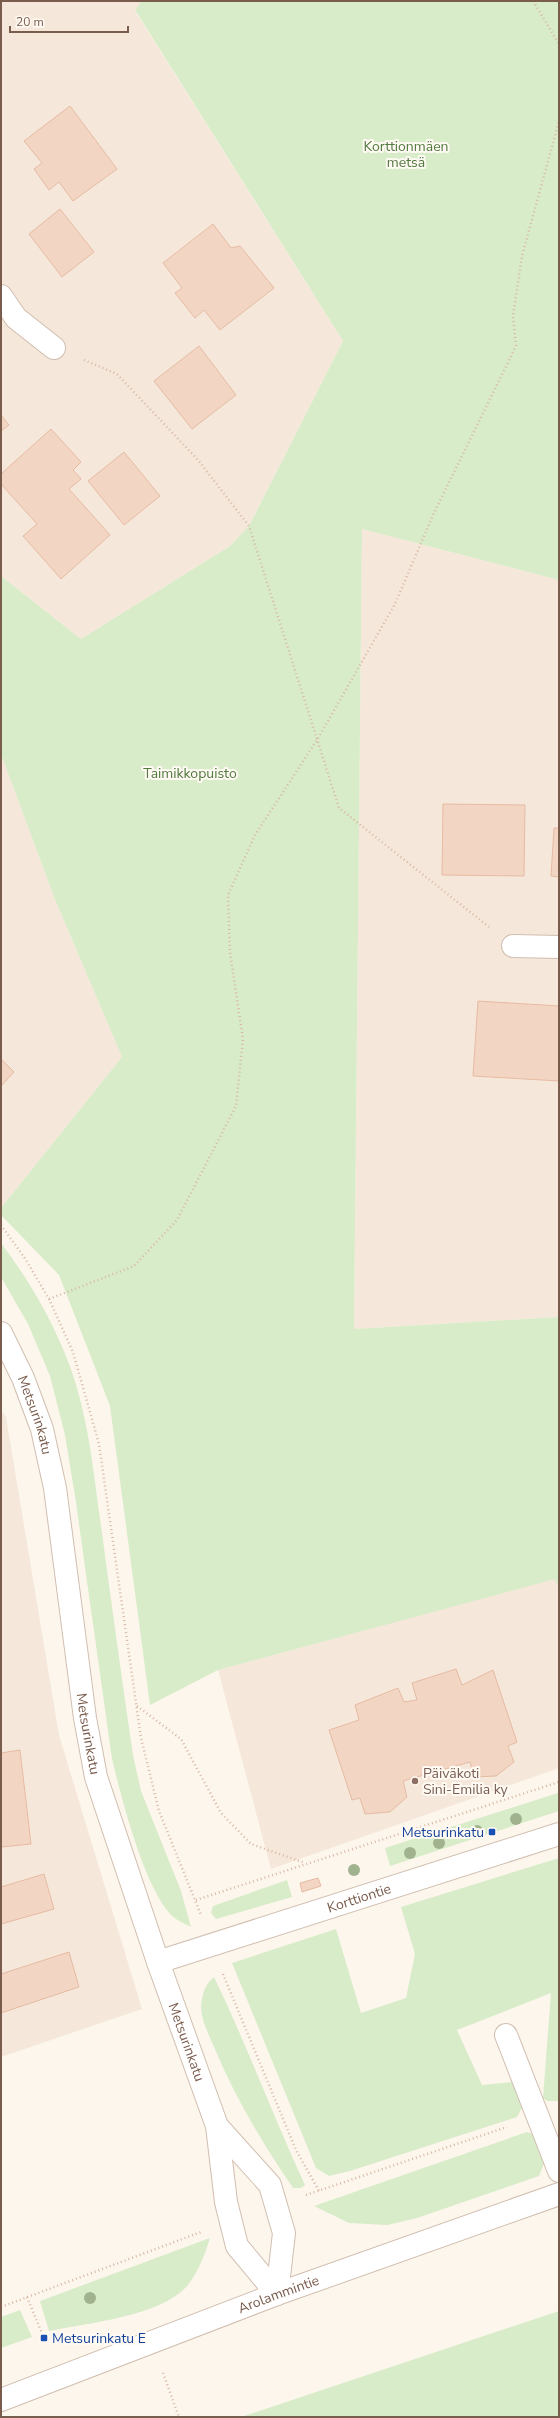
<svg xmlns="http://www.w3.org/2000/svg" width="560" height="2418" viewBox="0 0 560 2418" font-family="'Nunito Sans',sans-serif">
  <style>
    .residential { fill: #f5e8da }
    .green { fill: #d8ecc9 }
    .building { fill: #f3d5c3; stroke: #e6bba3 }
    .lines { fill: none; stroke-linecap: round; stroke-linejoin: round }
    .minor-casing { stroke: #d1beb0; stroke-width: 24 }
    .path { stroke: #d9b8a5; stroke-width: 2.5; stroke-dasharray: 1 3; stroke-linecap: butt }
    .minor { stroke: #fff; stroke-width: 22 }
    .tree { fill: #a0b28e }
    .education-dot { fill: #8d6e63; stroke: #fffaf3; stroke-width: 1.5 }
    .transit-dot { fill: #1a4fb4; stroke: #fffaf3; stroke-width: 1.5 }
    .labels { text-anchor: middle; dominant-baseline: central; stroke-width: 4; stroke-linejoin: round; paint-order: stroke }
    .park-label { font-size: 14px; fill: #537a41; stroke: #fffaf3 }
    .street-label { font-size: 14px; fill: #7a5c4d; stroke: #fffaf3 }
    .education-label { font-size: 14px; fill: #785e54; stroke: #fffaf3; text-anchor: start }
    .transit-label { font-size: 14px; fill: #164399; stroke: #fffaf3; text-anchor: end }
  </style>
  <rect width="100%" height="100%" fill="#fdf6ec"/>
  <!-- residential -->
  <path class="residential" d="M 1,1 L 142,1 L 135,11 L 343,341 L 249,526 L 230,546 L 81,639 L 1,576 Z
    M 362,529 L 559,580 L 559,1317 L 354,1329 Z
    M 1,754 L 54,897 L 122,1057 L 1,1208 Z
    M 1,1410 L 6,1417 L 59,1735 L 142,2009 L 1,2057 Z
    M 555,1578 L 559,1589 L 559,1768 L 271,1869 L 218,1670 Z"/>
  <!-- green -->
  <path class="green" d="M 142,1 L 559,1 L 559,580 L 362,529 L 354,1329 L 559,1317 L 559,1589 L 555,1579 L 218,1670 L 150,1705 L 110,1406 L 59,1275 L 1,1215 L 1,1208 L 122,1057 L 54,897 L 1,754 L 1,576 L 81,639 L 230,546 L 249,526 L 343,341 L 135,10 Z
    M 1,1243 C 29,1280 53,1321 69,1364 C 89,1417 94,1477 102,1533 C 112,1607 122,1681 133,1755 L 141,1791 L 181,1891 L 191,1927 C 183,1923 176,1920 170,1914 C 143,1883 122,1800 112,1759 L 75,1496 L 65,1435 L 50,1376 L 28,1324 L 1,1277 Z
    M 558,1793 L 559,1811 L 390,1866 L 385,1848 Z
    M 559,1858 L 559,2101 L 547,2101 L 543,2098 L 551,1993 L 457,2030 L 482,2085 L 513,2082 L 523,2106 L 517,2117 L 350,2171 L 329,2176 L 316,2168 L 232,1963 L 336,1929 L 361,2013 L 406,1998 L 415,1954 L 401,1907 Z
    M 287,1880 L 292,1897 L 216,1919 L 211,1913 L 213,1906 Z
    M 214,1977 C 247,2045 273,2116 305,2185 L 301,2188 L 293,2188 C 262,2143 235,2097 214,2047 C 209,2035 201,2020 201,2006 C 202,1995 205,1984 214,1977 Z
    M 527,2132 L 537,2136 L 545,2161 L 539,2176 L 417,2218 L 387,2225 L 349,2223 L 314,2206 Z
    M 210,2238 C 205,2254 199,2271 188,2285 C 162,2316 88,2323 49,2331 L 40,2301 Z
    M 20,2310 L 32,2337 L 1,2348 L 1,2317 Z
    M 559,2311 L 559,2417 L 241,2417 Z"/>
  <!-- building -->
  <path class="building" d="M 70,106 L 117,169 L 73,201 L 59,182 L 49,190 L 34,169 L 42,163 L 24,141 Z
    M 60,209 L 94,252 L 62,277 L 29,234 Z
    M 213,224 L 231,248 L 240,246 L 274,288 L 220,330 L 204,310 L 195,318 L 175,293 L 182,288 L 163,263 Z
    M 199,346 L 236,395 L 192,429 L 154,381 Z
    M 1,415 L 9,425 L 1,431 Z
    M 51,429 L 81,462 L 73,470 L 81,479 L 69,489 L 110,535 L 61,579 L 23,536 L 37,524 L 1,484 L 1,474 Z
    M 124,452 L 160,496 L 124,525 L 88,481 Z
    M 443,804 L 525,805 L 524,876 L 442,875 Z
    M 554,828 L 559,828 L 559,877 L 551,876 Z
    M 478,1001 L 559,1006 L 559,1081 L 473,1076 Z
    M 1,1059 L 14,1072 L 1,1086 Z
    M 456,1669 L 462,1685 L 493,1670 L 517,1742 L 508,1746 L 514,1762 L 496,1776 L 474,1777 L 470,1762 L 403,1781 L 407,1797 L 390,1812 L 365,1814 L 360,1798 L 352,1800 L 329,1730 L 359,1720 L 355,1705 L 398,1688 L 404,1702 L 417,1700 L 412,1683 Z
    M 20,1750 L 31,1844 L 1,1847 L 1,1753 Z
    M 44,1874 L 54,1909 L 1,1924 L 1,1887 Z
    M 318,1878 L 321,1886 L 302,1892 L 300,1883 Z
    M 69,1952 L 79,1987 L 1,2013 L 1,1974 Z"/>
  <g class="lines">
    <!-- minor casing -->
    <g class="minor-casing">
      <g id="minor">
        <path d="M 1,296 L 16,318 L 54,348"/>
        <path d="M 513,946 L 559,947"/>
        <path id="s1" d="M 1,1333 L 23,1378 L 42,1429 L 55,1488 L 85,1718 L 96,1777 L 158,1962 L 217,2126 L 226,2202 L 237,2246 L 277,2294"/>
        <path id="s2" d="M 158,1962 L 559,1834"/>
        <path d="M 506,2035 L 559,2171"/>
        <path d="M 217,2126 L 270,2185 L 284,2233 L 277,2294"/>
        <path id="s3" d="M 1,2400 L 277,2294 L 559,2194"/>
      </g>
    </g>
    <!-- path -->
    <path class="path" d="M 533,1 L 559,44
      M 84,360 L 117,374 L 198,460 L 249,526 L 339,808 L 489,927
      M 1,1225 L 26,1260 L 49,1299 L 73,1352 L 99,1444 L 141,1738 L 159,1811 L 201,1915
      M 49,1299 L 134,1266 L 177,1220 L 236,1106 L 243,1039 L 230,952 L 228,895 L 255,835 L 317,740 L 395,604 L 433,515 L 516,346 L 513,316 L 522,256 L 559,121
      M 137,1706 L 181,1739 L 221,1813 L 251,1844 L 305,1863
      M 196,1900 L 559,1782
      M 223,1974 L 296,2150 L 319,2191
      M 306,2195 L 507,2127
      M 27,2297 L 44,2338
      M 1,2307 L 201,2232
      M 163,2373 L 179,2417"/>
    <!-- minor -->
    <use href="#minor" class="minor"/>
  </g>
  <!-- trees -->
  <g class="tree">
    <circle cx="516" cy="1819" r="6"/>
    <circle cx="477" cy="1831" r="6"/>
    <circle cx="439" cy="1843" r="6"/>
    <circle cx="410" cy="1853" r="6"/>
    <circle cx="354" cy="1870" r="6"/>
    <circle cx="90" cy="2298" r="6"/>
  </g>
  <!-- markers -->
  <circle class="education-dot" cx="415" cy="1781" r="4"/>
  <g class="transit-dot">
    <rect x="488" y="1828" width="8" height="8" rx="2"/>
    <rect x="40" y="2334" width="8" height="8" rx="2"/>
  </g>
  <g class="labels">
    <!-- park labels -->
    <g class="park-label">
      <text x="406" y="146">Korttionmäen<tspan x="406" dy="16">metsä</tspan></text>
      <text x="190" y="773">Taimikkopuisto</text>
    </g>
    <!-- street labels -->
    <g class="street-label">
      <text stroke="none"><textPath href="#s1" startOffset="89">Metsurinkatu</textPath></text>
      <text stroke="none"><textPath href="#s1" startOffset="413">Metsurinkatu</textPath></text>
      <text stroke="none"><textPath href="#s2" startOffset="211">Korttiontie</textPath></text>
      <text stroke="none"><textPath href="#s1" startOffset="737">Metsurinkatu</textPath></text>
      <text stroke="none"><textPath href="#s3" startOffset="297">Arolammintie</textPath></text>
    </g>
    <!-- education labels -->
    <g class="education-label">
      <text x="423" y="1773">Päiväkoti<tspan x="423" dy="16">Sini-Emilia ky</tspan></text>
    </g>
    <!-- transit labels -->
    <g class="transit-label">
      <text x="484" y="1832">Metsurinkatu</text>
      <text x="52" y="2338" text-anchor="start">Metsurinkatu E</text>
    </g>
  </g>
  <!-- border -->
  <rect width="560" height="2418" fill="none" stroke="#7a5c4d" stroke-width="4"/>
  <!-- scale -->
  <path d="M10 26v6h118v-6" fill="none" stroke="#7a5c4d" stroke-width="2"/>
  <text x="16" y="26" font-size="12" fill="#7a5c4d" stroke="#fffaf3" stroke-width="3" paint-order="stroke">20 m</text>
</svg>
